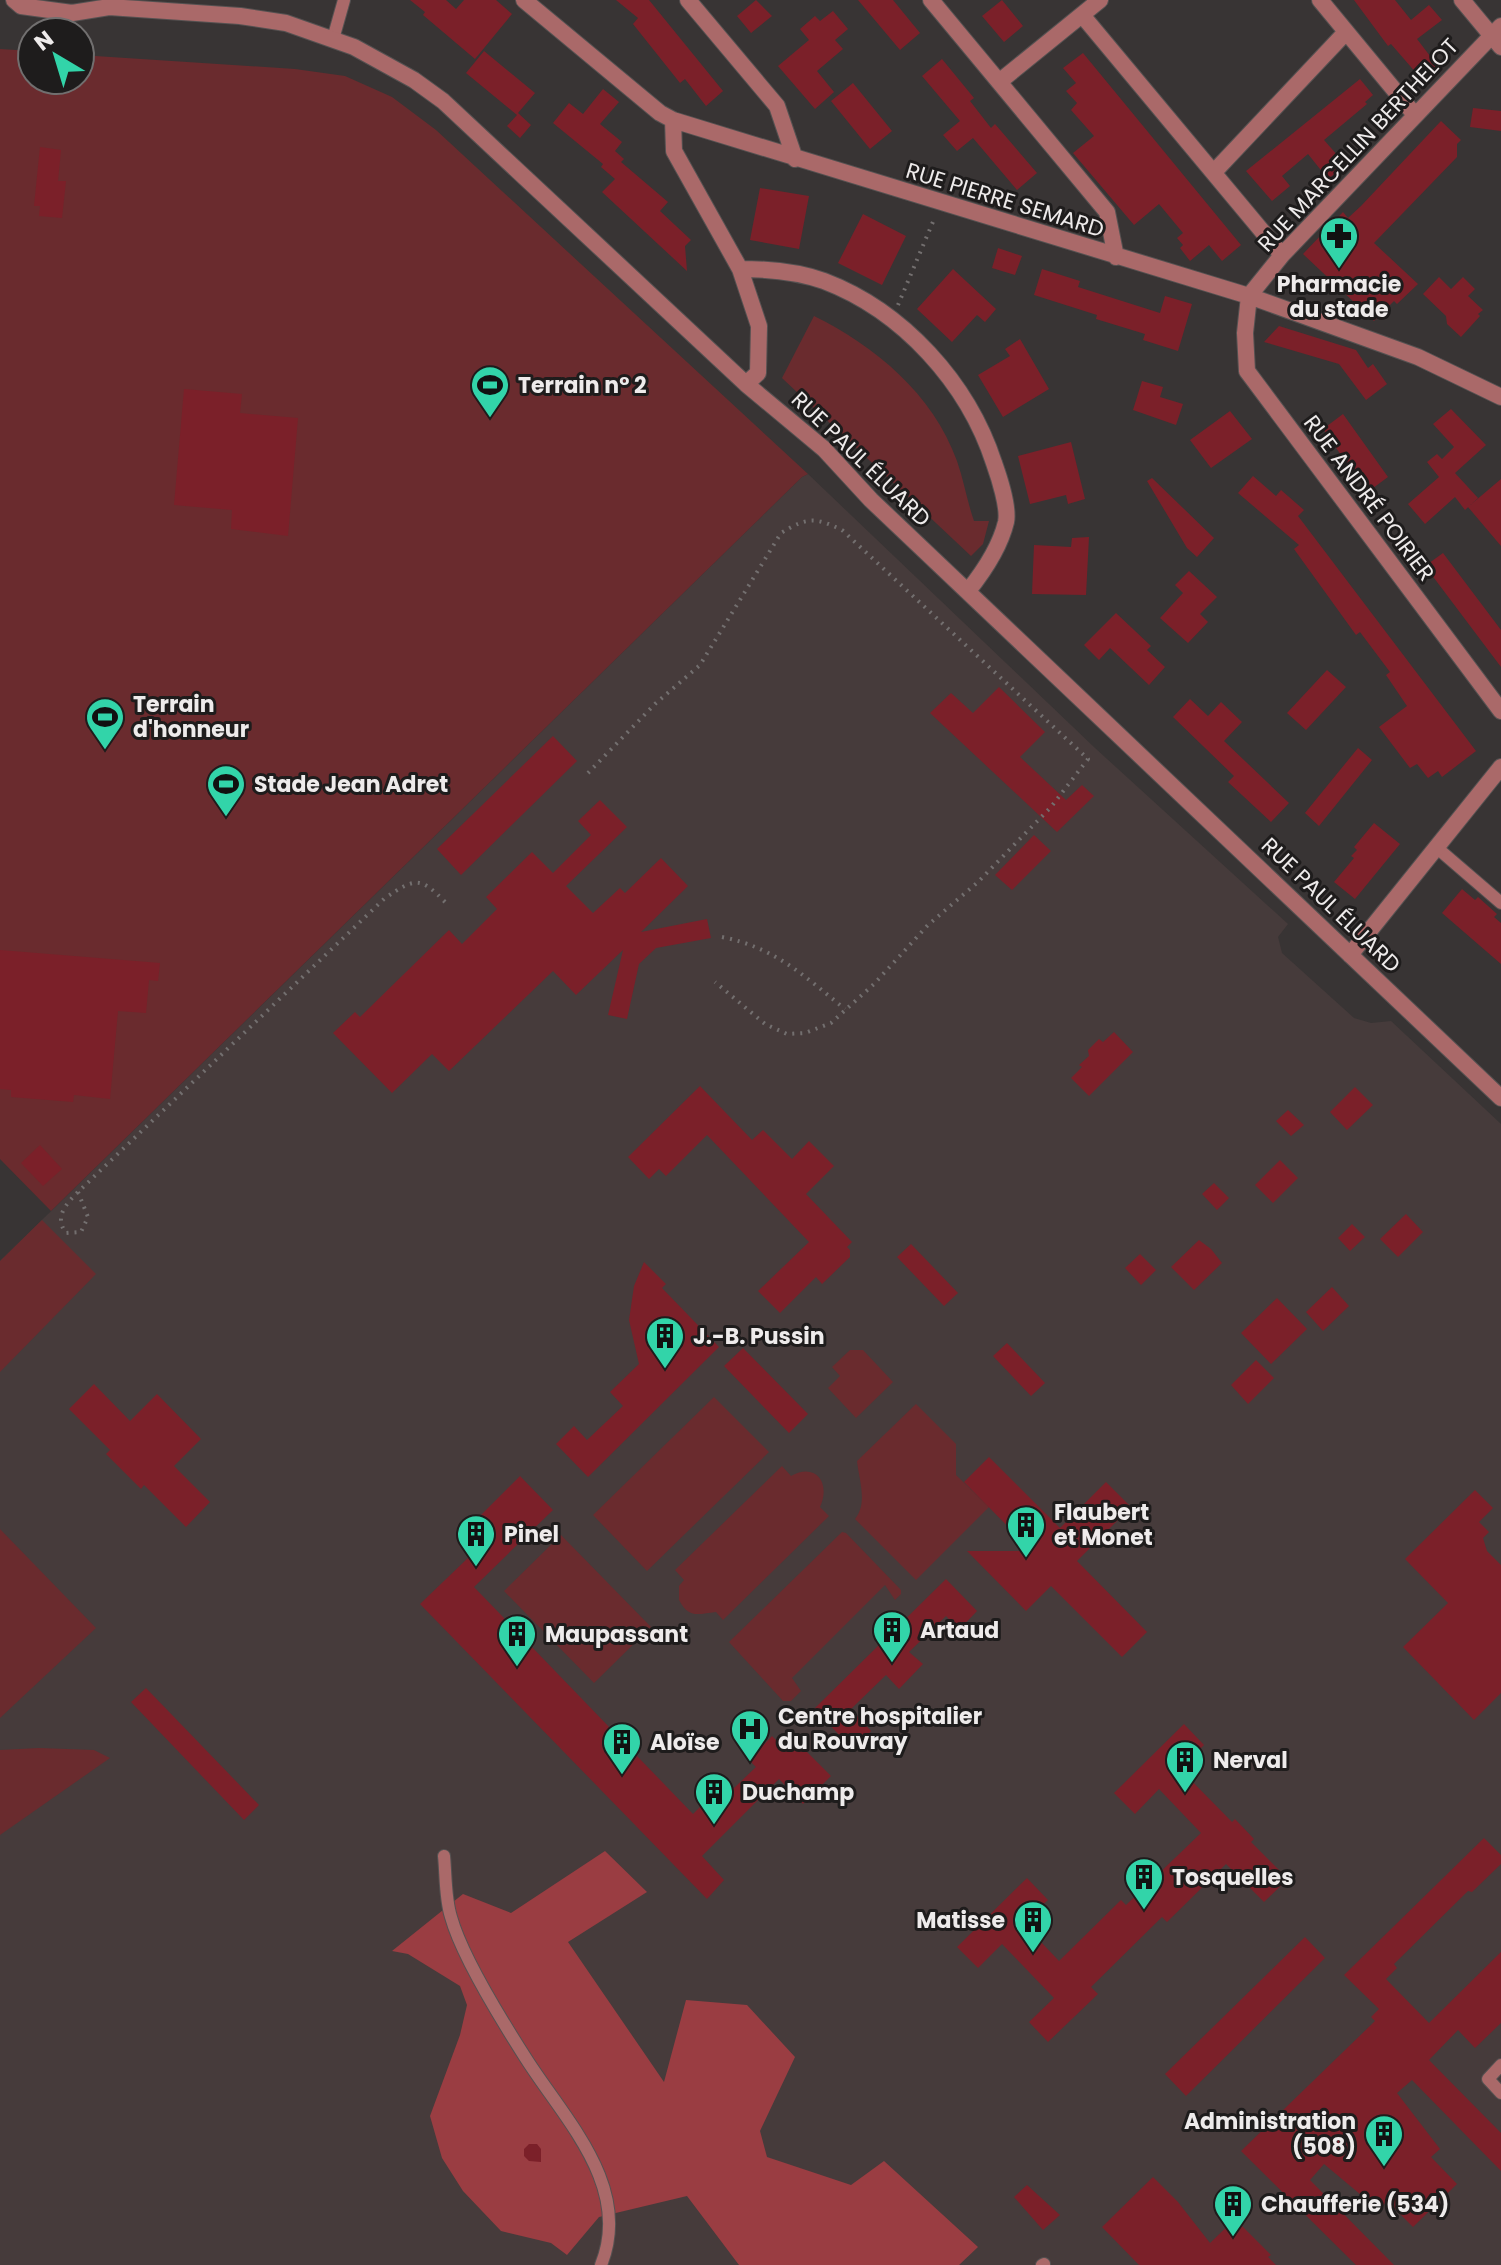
<svg xmlns="http://www.w3.org/2000/svg" width="1501" height="2265" viewBox="0 0 1501 2265" font-family="Poppins,sans-serif">
  <style>
    .built { fill: #463b3b }
    .green { fill: #6a2b2e }
    .forest { fill: #9a3d42 }
    .building { fill: #7b2029 }
    .lines { fill: none; stroke-linecap: round; stroke-linejoin: round }
    .lane-casing { stroke: #555151; stroke-width: 14 }
    .street-casing { stroke: #555151; stroke-width: 18 }
    .path { stroke: #736f6f; stroke-width: 4; stroke-dasharray: 2 6; stroke-linecap: butt }
    .lane { stroke: #aa6969; stroke-width: 12 }
    .street { stroke: #aa6969; stroke-width: 16 }
    .labels { text-anchor: middle; dominant-baseline: central; stroke-width: 6; stroke-linejoin: round; paint-order: stroke }
    .street-label { font-size: 22px; fill: #eeebeb; stroke: #1e1c1c }
    .poi-label { font-size: 22px; font-weight: bold; fill: #eeebeb; stroke: #1e1c1c; text-anchor: start }
  </style>
  <rect width="100%" height="100%" fill="#383434"/>
  <!-- built -->
  <path class="built" d="M 808,474 L 1095,748 L 1288,924 L 1278,937 L 1282,953 L 1354,1018 L 1371,1023 L 1391,1021 L 1501,1124 L 1501,2265 L 0,2265 L 0,1261 L 802,477 Z"/>
  <!-- green -->
  <path class="green" d="M 0,49 L 32,51 L 32,80 L 80,80 L 80,55 L 295,69 L 345,76 L 392,97 L 436,130 L 808,474 L 802,477 L 51,1211 L 0,1159 Z
    M 814,316 C 875,346 933,394 957,461 C 964,481 967,501 974,521 L 989,521 L 983,544 L 971,556 L 782,378 Z
    M 42,1220 L 96,1274 L 0,1372 L 0,1261 Z
    M 850,1350 L 863,1350 L 893,1382 L 856,1418 L 828,1388 L 840,1376 L 832,1367 Z
    M 714,1397 L 769,1452 L 647,1571 L 593,1515 Z
    M 916,1404 L 956,1444 L 956,1475 L 989,1507 L 916,1580 L 855,1519 C 868,1503 859,1480 857,1461 Z
    M 782,1466 L 791,1476 C 816,1462 831,1483 820,1507 L 829,1516 L 723,1620 L 716,1612 C 698,1614 689,1619 679,1600 L 679,1586 L 684,1580 L 675,1570 Z
    M 0,1529 L 96,1628 L 0,1718 Z
    M 842,1532 L 846,1533 L 901,1590 L 901,1594 L 895,1600 L 885,1585 L 792,1678 L 801,1691 L 791,1701 L 783,1701 L 729,1642 Z
    M 561,1535 L 651,1627 L 594,1683 L 504,1591 Z
    M 39,1748 L 94,1750 L 110,1758 L 0,1835 L 0,1750 Z"/>
  <!-- forest -->
  <path class="forest" d="M 605,1851 L 647,1892 L 568,1942 L 664,2082 L 686,2000 L 747,2005 L 795,2057 L 760,2131 L 767,2157 L 851,2185 L 884,2161 L 978,2247 L 959,2265 L 739,2265 L 687,2196 L 599,2217 L 567,2255 L 551,2243 L 501,2231 L 463,2191 L 442,2158 L 430,2116 L 460,2035 L 467,2005 L 460,1986 L 408,1954 L 392,1951 L 463,1894 L 511,1913 Z"/>
  <!-- building -->
  <path class="building" d="M 410,0 L 446,0 L 456,9 L 464,0 L 496,0 L 512,14 L 475,59 L 423,15 L 425,12 Z
    M 616,0 L 649,0 L 723,91 L 706,106 L 685,79 L 680,83 L 633,24 L 638,18 Z
    M 756,0 L 772,16 L 751,33 L 737,16 Z
    M 858,0 L 893,0 L 920,33 L 900,50 Z
    M 1002,0 L 1023,26 L 1004,42 L 982,16 Z
    M 1354,0 L 1395,0 L 1411,20 L 1429,5 L 1442,20 L 1417,39 L 1440,69 L 1424,82 L 1391,44 L 1388,46 Z
    M 833,11 L 848,29 L 835,40 L 843,49 L 817,71 L 834,92 L 815,109 L 778,66 L 809,40 L 800,29 L 815,16 L 820,21 Z
    M 484,51 L 535,93 L 518,113 L 531,125 L 520,138 L 507,126 L 517,115 L 466,73 Z
    M 1083,53 L 1241,245 L 1222,261 L 1209,245 L 1190,261 L 1180,248 L 1183,245 L 1177,238 L 1183,233 L 1159,204 L 1134,225 L 1073,153 L 1094,136 L 1071,110 L 1077,103 L 1066,91 L 1076,83 L 1063,68 Z
    M 942,59 L 974,98 L 970,101 L 991,128 L 995,124 L 1037,173 L 1017,190 L 973,138 L 957,151 L 943,135 L 960,121 L 922,76 Z
    M 1360,79 L 1373,95 L 1365,102 L 1367,104 L 1324,140 L 1346,165 L 1328,179 L 1308,154 L 1282,176 L 1290,186 L 1272,201 L 1246,171 Z
    M 853,83 L 892,131 L 870,149 L 831,101 Z
    M 603,89 L 619,102 L 600,124 L 622,142 L 615,151 L 624,159 L 621,162 L 668,202 L 660,211 L 691,240 L 685,246 L 687,271 L 602,192 L 615,179 L 601,167 L 603,164 L 553,123 L 569,103 L 583,114 Z
    M 1473,108 L 1501,111 L 1501,131 L 1470,127 Z
    M 1441,121 L 1461,140 L 1457,144 L 1457,157 L 1374,243 L 1418,284 L 1397,304 L 1394,301 L 1374,321 L 1303,254 L 1343,212 L 1348,218 L 1361,206 Z
    M 40,147 L 61,150 L 58,181 L 66,181 L 62,218 L 39,216 L 40,206 L 34,206 Z
    M 760,188 L 809,196 L 799,249 L 750,240 Z
    M 863,214 L 906,236 L 882,285 L 838,263 Z
    M 998,248 L 1022,256 L 1015,275 L 992,268 Z
    M 953,269 L 996,309 L 985,322 L 977,315 L 952,342 L 917,309 Z
    M 1042,269 L 1080,281 L 1078,287 L 1160,313 L 1165,296 L 1192,304 L 1178,351 L 1143,340 L 1145,334 L 1096,319 L 1097,315 L 1034,295 Z
    M 1439,277 L 1451,289 L 1463,277 L 1475,289 L 1468,296 L 1483,310 L 1478,314 L 1480,316 L 1461,337 L 1447,324 L 1446,316 L 1423,294 Z
    M 1279,326 L 1356,350 L 1368,368 L 1373,364 L 1387,384 L 1366,400 L 1339,364 L 1264,342 Z
    M 1020,339 L 1049,389 L 1003,417 L 978,375 L 1010,356 L 1005,349 Z
    M 1142,381 L 1163,387 L 1160,397 L 1183,404 L 1176,425 L 1133,410 Z
    M 184,389 L 242,394 L 240,413 L 298,418 L 288,536 L 231,529 L 232,510 L 174,505 Z
    M 1451,409 L 1486,445 L 1455,473 L 1478,498 L 1465,510 L 1455,497 L 1425,524 L 1408,504 L 1439,477 L 1427,462 L 1437,454 L 1442,459 L 1454,447 L 1433,424 Z
    M 1230,411 L 1252,439 L 1211,468 L 1190,440 Z
    M 1343,414 L 1388,477 L 1369,491 L 1350,468 L 1323,429 Z
    M 1071,442 L 1085,499 L 1068,504 L 1066,495 L 1030,504 L 1018,456 Z
    M 1253,476 L 1276,496 L 1281,490 L 1304,510 L 1298,516 L 1476,751 L 1442,777 L 1438,771 L 1428,778 L 1417,764 L 1410,768 L 1379,727 L 1407,706 L 1386,675 L 1390,672 L 1360,632 L 1356,635 L 1294,549 L 1299,545 L 1238,493 Z
    M 1152,478 L 1214,538 L 1197,557 L 1187,548 L 1147,481 Z
    M 1501,479 L 1501,546 L 1468,507 Z
    M 1089,537 L 1086,595 L 1032,594 L 1034,545 L 1071,547 L 1072,538 Z
    M 1443,553 L 1501,630 L 1501,667 L 1425,566 Z
    M 1189,571 L 1217,597 L 1200,614 L 1208,622 L 1188,643 L 1160,618 L 1183,593 L 1175,585 Z
    M 1116,613 L 1151,646 L 1147,650 L 1165,667 L 1149,685 L 1110,648 L 1099,660 L 1084,645 Z
    M 1327,670 L 1346,687 L 1306,730 L 1287,713 Z
    M 999,687 L 1045,732 L 1020,757 L 1066,800 L 1082,785 L 1094,796 L 1057,832 L 930,713 L 951,693 L 973,713 Z
    M 1190,699 L 1208,716 L 1221,702 L 1242,722 L 1224,741 L 1289,803 L 1271,822 L 1228,782 L 1234,776 L 1173,717 Z
    M 553,736 L 577,761 L 461,875 L 437,849 Z
    M 1358,748 L 1372,760 L 1319,826 L 1305,813 Z
    M 600,800 L 627,827 L 566,886 L 593,913 L 620,888 L 625,893 L 661,858 L 688,886 L 641,932 L 707,919 L 711,938 L 656,948 L 639,964 L 627,1019 L 608,1015 L 623,950 L 576,995 L 553,971 L 449,1071 L 432,1054 L 392,1093 L 333,1033 L 355,1012 L 360,1017 L 449,930 L 462,944 L 497,909 L 486,897 L 532,852 L 553,873 L 591,835 L 578,821 Z
    M 1374,823 L 1400,844 L 1355,899 L 1334,882 L 1354,858 L 1351,856 L 1357,850 L 1354,847 Z
    M 1034,835 L 1051,851 L 1012,890 L 995,875 Z
    M 1462,889 L 1475,900 L 1478,897 L 1497,914 L 1494,917 L 1501,923 L 1501,964 L 1442,913 Z
    M 0,950 L 160,963 L 158,981 L 149,980 L 146,1013 L 118,1011 L 110,1099 L 74,1095 L 73,1102 L 11,1097 L 11,1090 L 0,1089 Z
    M 1114,1032 L 1133,1052 L 1089,1096 L 1071,1078 L 1082,1067 L 1079,1065 L 1089,1056 L 1088,1050 L 1099,1039 L 1103,1042 Z
    M 700,1086 L 752,1140 L 763,1130 L 792,1159 L 809,1141 L 834,1166 L 806,1194 L 852,1242 L 847,1247 L 850,1250 L 850,1257 L 822,1284 L 816,1277 L 780,1313 L 758,1291 L 809,1242 L 707,1135 L 666,1176 L 659,1169 L 649,1179 L 628,1157 Z
    M 1355,1087 L 1373,1105 L 1347,1130 L 1330,1112 Z
    M 1288,1110 L 1304,1125 L 1291,1136 L 1276,1121 Z
    M 40,1145 L 62,1169 L 43,1186 L 21,1163 Z
    M 1280,1160 L 1298,1178 L 1273,1203 L 1255,1185 Z
    M 1214,1183 L 1229,1198 L 1217,1210 L 1202,1194 Z
    M 1406,1214 L 1423,1232 L 1398,1257 L 1380,1239 Z
    M 1352,1224 L 1365,1237 L 1350,1251 L 1338,1238 Z
    M 1199,1240 L 1211,1249 L 1222,1263 L 1194,1290 L 1171,1267 Z
    M 911,1244 L 958,1293 L 944,1306 L 897,1257 Z
    M 1140,1254 L 1156,1270 L 1141,1285 L 1125,1268 Z
    M 644,1262 L 666,1284 L 662,1288 L 719,1347 L 588,1477 L 556,1444 L 574,1426 L 587,1440 L 623,1406 L 610,1392 L 639,1364 L 629,1320 L 634,1286 Z
    M 1332,1287 L 1349,1306 L 1323,1331 L 1306,1312 Z
    M 1277,1298 L 1307,1329 L 1271,1364 L 1241,1333 Z
    M 1007,1343 L 1045,1383 L 1031,1396 L 993,1356 Z
    M 743,1348 L 808,1414 L 789,1433 L 724,1366 Z
    M 1256,1360 L 1274,1378 L 1248,1404 L 1231,1385 Z
    M 94,1384 L 130,1421 L 157,1394 L 201,1439 L 174,1466 L 210,1502 L 186,1527 L 144,1485 L 141,1489 L 106,1454 L 110,1450 L 69,1409 Z
    M 989,1457 L 1060,1528 L 1106,1482 L 1131,1507 L 1077,1561 L 1147,1632 L 1122,1657 L 1051,1586 L 1026,1611 L 967,1551 L 1032,1551 L 964,1482 Z
    M 520,1476 L 553,1510 L 474,1587 L 693,1814 L 702,1805 L 709,1812 L 756,1767 L 749,1760 L 772,1736 L 779,1743 L 789,1734 L 831,1776 L 803,1804 L 779,1779 L 702,1856 L 724,1880 L 707,1899 L 420,1604 L 494,1533 L 479,1517 Z
    M 1475,1490 L 1493,1508 L 1479,1522 L 1489,1532 L 1483,1538 L 1487,1551 L 1501,1565 L 1501,1693 L 1474,1720 L 1403,1647 L 1448,1603 L 1405,1559 Z
    M 946,1579 L 977,1611 L 959,1630 L 946,1616 L 909,1652 L 923,1664 L 899,1689 L 886,1675 L 851,1709 L 871,1731 L 854,1750 L 814,1709 Z
    M 146,1688 L 259,1805 L 244,1820 L 131,1702 Z
    M 1184,1724 L 1204,1745 L 1180,1769 L 1232,1822 L 1235,1819 L 1254,1839 L 1251,1842 L 1288,1879 L 1264,1902 L 1226,1864 L 1167,1922 L 1162,1917 L 1091,1987 L 1098,1994 L 1048,2042 L 1029,2022 L 1054,1998 L 1002,1944 L 978,1968 L 957,1947 L 1027,1878 L 1048,1900 L 1023,1923 L 1059,1961 L 1121,1900 L 1126,1905 L 1201,1833 L 1159,1789 L 1135,1814 L 1114,1793 Z
    M 1484,1838 L 1501,1855 L 1501,1864 L 1472,1892 L 1468,1891 L 1394,1964 L 1397,1968 L 1386,1979 L 1429,2023 L 1501,1952 L 1501,2023 L 1475,2048 L 1458,2030 L 1429,2060 L 1501,2133 L 1501,2171 L 1412,2080 L 1397,2093 L 1440,2149 L 1431,2157 L 1457,2184 L 1413,2227 L 1387,2201 L 1379,2210 L 1324,2164 L 1310,2180 L 1394,2265 L 1356,2265 L 1241,2151 L 1375,2021 L 1371,2017 L 1379,2009 L 1344,1975 Z
    M 1305,1937 L 1325,1958 L 1186,2096 L 1165,2074 Z
    M 529,2144 L 537,2144 L 541,2149 L 541,2162 L 529,2161 L 524,2156 L 524,2149 Z
    M 1153,2177 L 1178,2202 L 1210,2243 L 1235,2219 L 1271,2255 L 1268,2257 L 1276,2265 L 1139,2265 L 1102,2227 Z
    M 1027,2185 L 1060,2215 L 1043,2230 L 1014,2197 Z"/>
  <g class="lines">
    <!-- lane casing -->
    <g class="lane-casing">
      <path id="lane" d="M 333,39 L 344,0
        M 1436,847 L 1501,903
        M 444,1856 C 446,1876 445,1898 451,1917 C 462,1957 502,2021 525,2057 C 564,2119 633,2186 601,2265
        M 1501,2065 L 1488,2079 L 1501,2093
        M 1042,2265 L 1044,2264"/>
    </g>
    <!-- street casing -->
    <g class="street-casing">
      <path id="street" d="M 14,0 L 21,6 L 72,13 L 109,7 L 240,16 L 286,23 L 354,47 L 414,80 L 443,101 L 746,384 L 824,449 L 871,500 L 1501,1098
        M 524,0 L 660,113 L 673,120 L 1249,296 L 1418,357 L 1501,397
        M 688,0 L 777,106 L 795,159
        M 931,0 L 1107,212 L 1116,257
        M 1320,0 L 1415,115
        M 1462,0 L 1501,47
        M 1082,15 L 1282,255
        M 1501,26 L 1282,255 L 1249,296 L 1245,333 L 1247,371 L 1501,711
        M 999,82 L 1100,0
        M 673,120 L 674,151 L 740,269 L 759,326 L 758,373 L 746,384
        M 1214,172 L 1346,32
        M 740,269 C 768,269 796,271 824,281 C 903,311 968,383 994,463 C 999,477 1009,508 1006,522 C 1000,547 984,571 968,591
        M 1350,955 L 1501,767"/>
    </g>
    <!-- path -->
    <path class="path" d="M 898,305 L 935,217
      M 588,773 L 655,704 L 700,665 L 781,533 C 807,517 815,517 842,530 L 1088,759 L 1051,807 L 978,882 L 928,925 L 874,984 L 831,1023 L 805,1033 L 787,1034 L 765,1024 L 715,982
      M 722,937 C 776,948 804,976 845,1009
      M 78,1192 L 88,1217 L 81,1232 L 66,1233 C 54,1217 66,1204 78,1192 L 385,898 C 415,878 420,876 445,902"/>
    <!-- lane -->
    <use href="#lane" class="lane"/>
    <!-- street -->
    <use href="#street" class="street"/>
  </g>
  <!-- icons -->
  <defs>
    <g id="pharmacy-pin" transform="scale(2)"><path d="M0 17L-7.5 6A9.5 9.5 0 1 1 7.5 6Z" fill="#32d4a9" stroke="#1e1c1c"/><path d="M-2-6h4v4h4v4h-4v4h-4v-4h-4v-4h4Z" fill="#111"/></g>
    <g id="stadium-pin" transform="scale(2)"><path d="M0 17L-7.5 6A9.5 9.5 0 1 1 7.5 6Z" fill="#32d4a9" stroke="#1e1c1c"/><path d="M0-5a6.5 5 0 1 0 0 10a6.5 5 0 1 0 0-10ZM-3.5-1.8h7v3.6h-7Z" fill="#111"/></g>
    <g id="building-pin" transform="scale(2)"><path d="M0 17L-7.5 6A9.5 9.5 0 1 1 7.5 6Z" fill="#32d4a9" stroke="#1e1c1c"/><path d="M-4-6H4V6H1V3H-1V6H-4ZM-2.5-4.3h1.7v1.8h-1.7ZM.8-4.3h1.7v1.8H.8ZM-2.5-1h1.7V.8h-1.7ZM.8-1h1.7V.8H.8Z" fill="#111"/></g>
    <g id="hospital-pin" transform="scale(2)"><path d="M0 17L-7.5 6A9.5 9.5 0 1 1 7.5 6Z" fill="#32d4a9" stroke="#1e1c1c"/><path d="M-5-5h3v3.5h4V-5h3V5h-3V1.5h-4V5h-3Z" fill="#111"/></g>
  </defs>
  <g fill-rule="evenodd">
    <use href="#pharmacy-pin" x="1339" y="236"/>
    <use href="#stadium-pin" x="490" y="385"/>
    <use href="#stadium-pin" x="105" y="717"/>
    <use href="#stadium-pin" x="226" y="784"/>
    <use href="#building-pin" x="665" y="1336"/>
    <use href="#building-pin" x="1026" y="1525"/>
    <use href="#building-pin" x="476" y="1534"/>
    <use href="#building-pin" x="892" y="1630"/>
    <use href="#building-pin" x="517" y="1634"/>
    <use href="#hospital-pin" x="750" y="1729"/>
    <use href="#building-pin" x="622" y="1742"/>
    <use href="#building-pin" x="1185" y="1760"/>
    <use href="#building-pin" x="714" y="1792"/>
    <use href="#building-pin" x="1144" y="1877"/>
    <use href="#building-pin" x="1033" y="1920"/>
    <use href="#building-pin" x="1384" y="2134"/>
    <use href="#building-pin" x="1233" y="2204"/>
  </g>
  <g class="labels">
    <!-- street labels -->
    <g class="street-label">
      <text transform="translate(1358 145) rotate(-47)">RUE MARCELLIN BERTHELOT</text>
      <text transform="translate(1005 200) rotate(17)">RUE PIERRE SEMARD</text>
      <text transform="translate(861 459) rotate(44)">RUE PAUL ÉLUARD</text>
      <text transform="translate(1369 498) rotate(53)">RUE ANDRÉ POIRIER</text>
      <text transform="translate(1331 905) rotate(44)">RUE PAUL ÉLUARD</text>
    </g>
    <!-- poi labels -->
    <g class="poi-label">
      <text x="1339" y="284" text-anchor="middle">Pharmacie<tspan x="1339" dy="25">du stade</tspan></text>
      <text x="518" y="385">Terrain n° 2</text>
      <text x="133" y="704">Terrain<tspan x="133" dy="25">d'honneur</tspan></text>
      <text x="254" y="784">Stade Jean Adret</text>
      <text x="693" y="1336">J.-B. Pussin</text>
      <text x="1054" y="1512">Flaubert<tspan x="1054" dy="25">et Monet</tspan></text>
      <text x="504" y="1534">Pinel</text>
      <text x="920" y="1630">Artaud</text>
      <text x="545" y="1634">Maupassant</text>
      <text x="778" y="1716">Centre hospitalier<tspan x="778" dy="25">du Rouvray</tspan></text>
      <text x="650" y="1742">Aloïse</text>
      <text x="1213" y="1760">Nerval</text>
      <text x="742" y="1792">Duchamp</text>
      <text x="1172" y="1877">Tosquelles</text>
      <text x="1005" y="1920" text-anchor="end">Matisse</text>
      <text x="1356" y="2121" text-anchor="end">Administration<tspan x="1356" dy="25">(508)</tspan></text>
      <text x="1261" y="2204">Chaufferie (534)</text>
    </g>
  </g>
  <!-- north arrow -->
  <g transform="translate(56 56) rotate(322)"><circle r="38" fill="#1e1c1c" stroke="#716f6f" stroke-width="2"/>
  <path d="M0-6L14 30L0 20L-14 30Z" fill="#32d4a9"/>
  <text y="-12" font-size="22" font-weight="bold" text-anchor="middle" fill="#eeebeb">N</text>
  </g>
</svg>
